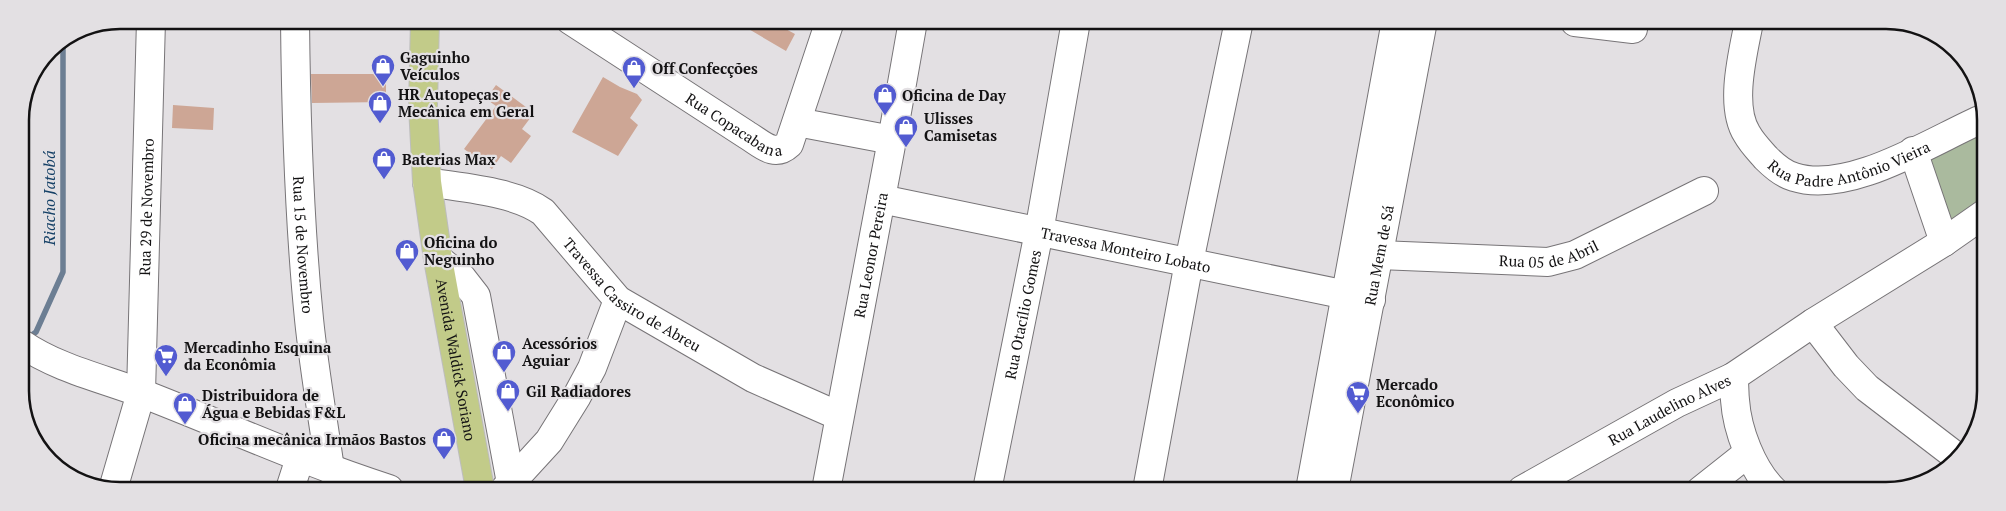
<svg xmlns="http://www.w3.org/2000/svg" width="2006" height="511" viewBox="0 0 2006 511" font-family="'PT Serif',serif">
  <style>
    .green { fill: #aaba9e }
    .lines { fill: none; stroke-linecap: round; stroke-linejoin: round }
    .stream { stroke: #6c7e93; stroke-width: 5.5 }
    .building { fill: #cda695 }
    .minor-casing { stroke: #777477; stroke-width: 30 }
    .major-casing { stroke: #bdbdbd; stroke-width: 30 }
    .minor { stroke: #fff; stroke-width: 28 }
    .major { stroke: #c2cb89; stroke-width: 28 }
    .labels { text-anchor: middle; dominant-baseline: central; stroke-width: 4.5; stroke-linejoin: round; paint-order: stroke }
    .poi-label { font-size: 15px; font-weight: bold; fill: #131213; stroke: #e3e0e3; text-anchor: start }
    .street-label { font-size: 15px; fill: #131213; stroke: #e3e0e3 }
    .water-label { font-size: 16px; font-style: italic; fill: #164167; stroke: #e3e0e3 }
    .rim { fill: none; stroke: #131213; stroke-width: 2.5 }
  </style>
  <rect width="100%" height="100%" fill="#e3e0e3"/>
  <!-- green -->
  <path class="green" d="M 1984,128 L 1984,202 L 1946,230 L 1929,176 L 1930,154 Z"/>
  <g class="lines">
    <!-- stream -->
    <path class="stream" d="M 28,338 L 36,332 L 63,272 L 63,40"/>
  </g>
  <!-- building -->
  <path class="building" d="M 735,21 L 771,21 L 795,34 L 786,51 Z
    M 311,74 L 386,74 L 386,102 L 312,103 Z
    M 603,77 L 620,87 L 637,94 L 642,100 L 630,118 L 638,125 L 618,156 L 572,132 Z
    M 496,85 L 534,113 L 522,129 L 531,136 L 511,163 L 501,156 L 492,169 L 464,149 L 496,106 L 486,99 Z
    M 173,105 L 214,108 L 213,130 L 172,128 Z"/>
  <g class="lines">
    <!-- minor casing -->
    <g class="minor-casing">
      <g id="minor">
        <path id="s1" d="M 295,20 C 296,120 299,219 309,319 C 314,369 323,419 330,469"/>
        <path id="s2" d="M 570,20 L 747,135 C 762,144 774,158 789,144 L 830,21"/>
        <path d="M 1575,22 L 1633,29"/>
        <path id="s3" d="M 1749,22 C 1743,53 1729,106 1747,134 C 1752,143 1759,150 1766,158 C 1774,166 1783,174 1794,177 C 1850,195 1933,140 1984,118"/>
        <path d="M 797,122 L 892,140"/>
        <path d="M 1913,151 L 1944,242"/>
        <path id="s4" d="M 427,182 C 462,188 514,191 543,212 L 618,300 L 753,378 L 839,416"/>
        <path id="s5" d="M 881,199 L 1371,300"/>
        <path id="s6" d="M 1379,255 L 1548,262 L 1575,255 L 1704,191"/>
        <path d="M 438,259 L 462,278 L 476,296 L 511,483"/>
        <path d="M 1813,323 L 1846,366 L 1867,388 L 1957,457"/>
        <path d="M 22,344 C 57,368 101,378 141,393 C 224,425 304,462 389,489"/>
        <path d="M 1733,377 C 1735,385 1734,392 1735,400 C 1737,430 1752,470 1774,491"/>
        <path id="s7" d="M 113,489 L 141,393 L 151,20"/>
        <path d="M 290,489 L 300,458"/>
        <path d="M 505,489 L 549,441 L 577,396 L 592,368 L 618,300"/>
        <path id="s8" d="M 826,490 L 892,140 L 913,21"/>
        <path id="s9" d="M 987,490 L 1039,232 L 1076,21"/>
        <path d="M 1147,490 L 1189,262 L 1239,21"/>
        <path d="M 1310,490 L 1396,21"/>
        <path id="s10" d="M 1334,490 L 1423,21"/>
        <path id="s11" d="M 1522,490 L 1677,403 L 1733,377 L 1813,323 L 1944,242 L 1984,214"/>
        <path d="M 1700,491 L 1748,453"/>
      </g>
    </g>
    <!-- major casing -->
    <g class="major-casing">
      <g id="major">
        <path id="s12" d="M 425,20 L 423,106 L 427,182 L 438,259 L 480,489"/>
      </g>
    </g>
    <!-- minor -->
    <use href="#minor" class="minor"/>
    <!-- major -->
    <use href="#major" class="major"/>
  </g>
  <!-- icons -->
  <defs>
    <g id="shop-pin" transform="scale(1.25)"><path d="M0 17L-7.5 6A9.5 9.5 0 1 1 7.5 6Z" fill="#525bd1" stroke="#e3e0e3"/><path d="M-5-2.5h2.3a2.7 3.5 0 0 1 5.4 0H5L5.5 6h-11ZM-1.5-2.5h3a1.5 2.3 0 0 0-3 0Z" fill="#fff"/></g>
    <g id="supermarket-pin" transform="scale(1.25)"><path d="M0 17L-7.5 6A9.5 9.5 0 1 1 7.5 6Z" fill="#525bd1" stroke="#e3e0e3"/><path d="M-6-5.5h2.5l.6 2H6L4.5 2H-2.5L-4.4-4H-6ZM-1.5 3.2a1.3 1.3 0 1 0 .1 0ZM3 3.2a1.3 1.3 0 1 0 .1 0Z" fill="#fff"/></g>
  </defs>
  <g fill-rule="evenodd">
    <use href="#shop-pin" x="383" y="66"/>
    <use href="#shop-pin" x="634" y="68"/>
    <use href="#shop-pin" x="885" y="95"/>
    <use href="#shop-pin" x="380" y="103"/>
    <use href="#shop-pin" x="906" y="127"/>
    <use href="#shop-pin" x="384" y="159"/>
    <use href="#shop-pin" x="407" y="251"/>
    <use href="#shop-pin" x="504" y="352"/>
    <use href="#supermarket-pin" x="166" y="356"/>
    <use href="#shop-pin" x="508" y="391"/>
    <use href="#supermarket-pin" x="1358" y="393"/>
    <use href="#shop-pin" x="185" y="404"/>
    <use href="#shop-pin" x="444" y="439"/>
  </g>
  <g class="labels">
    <!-- poi labels -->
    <g class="poi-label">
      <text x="400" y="57">Gaguinho<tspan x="400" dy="17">Veículos</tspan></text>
      <text x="652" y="68">Off Confecções</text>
      <text x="398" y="94">HR Autopeças e<tspan x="398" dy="17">Mecânica em Geral</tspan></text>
      <text x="902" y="95">Oficina de Day</text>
      <text x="924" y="118">Ulisses<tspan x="924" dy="17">Camisetas</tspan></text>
      <text x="402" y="159">Baterias Max</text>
      <text x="424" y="242">Oficina do<tspan x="424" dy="17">Neguinho</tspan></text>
      <text x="522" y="343">Acessórios<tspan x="522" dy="17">Aguiar</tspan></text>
      <text x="184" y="347">Mercadinho Esquina<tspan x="184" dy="17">da Econômia</tspan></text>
      <text x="1376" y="384">Mercado<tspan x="1376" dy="17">Econômico</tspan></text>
      <text x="526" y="391">Gil Radiadores</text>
      <text x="202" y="395">Distribuidora de<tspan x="202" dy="17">Água e Bebidas F&amp;L</tspan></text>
      <text x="426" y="439" text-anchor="end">Oficina mecânica Irmãos Bastos</text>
    </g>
    <!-- street labels -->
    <g class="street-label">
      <text stroke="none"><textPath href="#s2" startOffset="195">Rua Copacabana</textPath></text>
      <text stroke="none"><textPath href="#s3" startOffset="236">Rua Padre Antônio Vieira</textPath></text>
      <text stroke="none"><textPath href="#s7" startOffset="286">Rua 29 de Novembro</textPath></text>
      <text stroke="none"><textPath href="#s1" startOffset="225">Rua 15 de Novembro</textPath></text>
      <text stroke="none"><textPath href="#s5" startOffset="250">Travessa Monteiro Lobato</textPath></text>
      <text stroke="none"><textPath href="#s6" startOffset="171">Rua 05 de Abril</textPath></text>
      <text stroke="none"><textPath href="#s8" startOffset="239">Rua Leonor Pereira</textPath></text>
      <text stroke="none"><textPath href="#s10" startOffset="239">Rua Mem de Sá</textPath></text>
      <text stroke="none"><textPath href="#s4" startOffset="244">Travessa Cassiro de Abreu</textPath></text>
      <text stroke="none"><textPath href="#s9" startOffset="179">Rua Otacílio Gomes</textPath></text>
      <text stroke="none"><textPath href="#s12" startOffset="342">Avenida Waldick Soriano</textPath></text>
      <text stroke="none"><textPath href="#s11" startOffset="168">Rua Laudelino Alves</textPath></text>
    </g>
    <!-- water labels -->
    <g class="water-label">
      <text transform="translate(49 198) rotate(-90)">Riacho Jatobá</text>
    </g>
  </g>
  <!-- crop -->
  <path d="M0 0H2006V511H0ZM120 29H1886A91 91 0 0 1 1977 120V391A91 91 0 0 1 1886 482H120A91 91 0 0 1 29 391V120A91 91 0 0 1 120 29Z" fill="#e3e0e3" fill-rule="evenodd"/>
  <path class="rim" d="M120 29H1886A91 91 0 0 1 1977 120V391A91 91 0 0 1 1886 482H120A91 91 0 0 1 29 391V120A91 91 0 0 1 120 29Z"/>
</svg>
